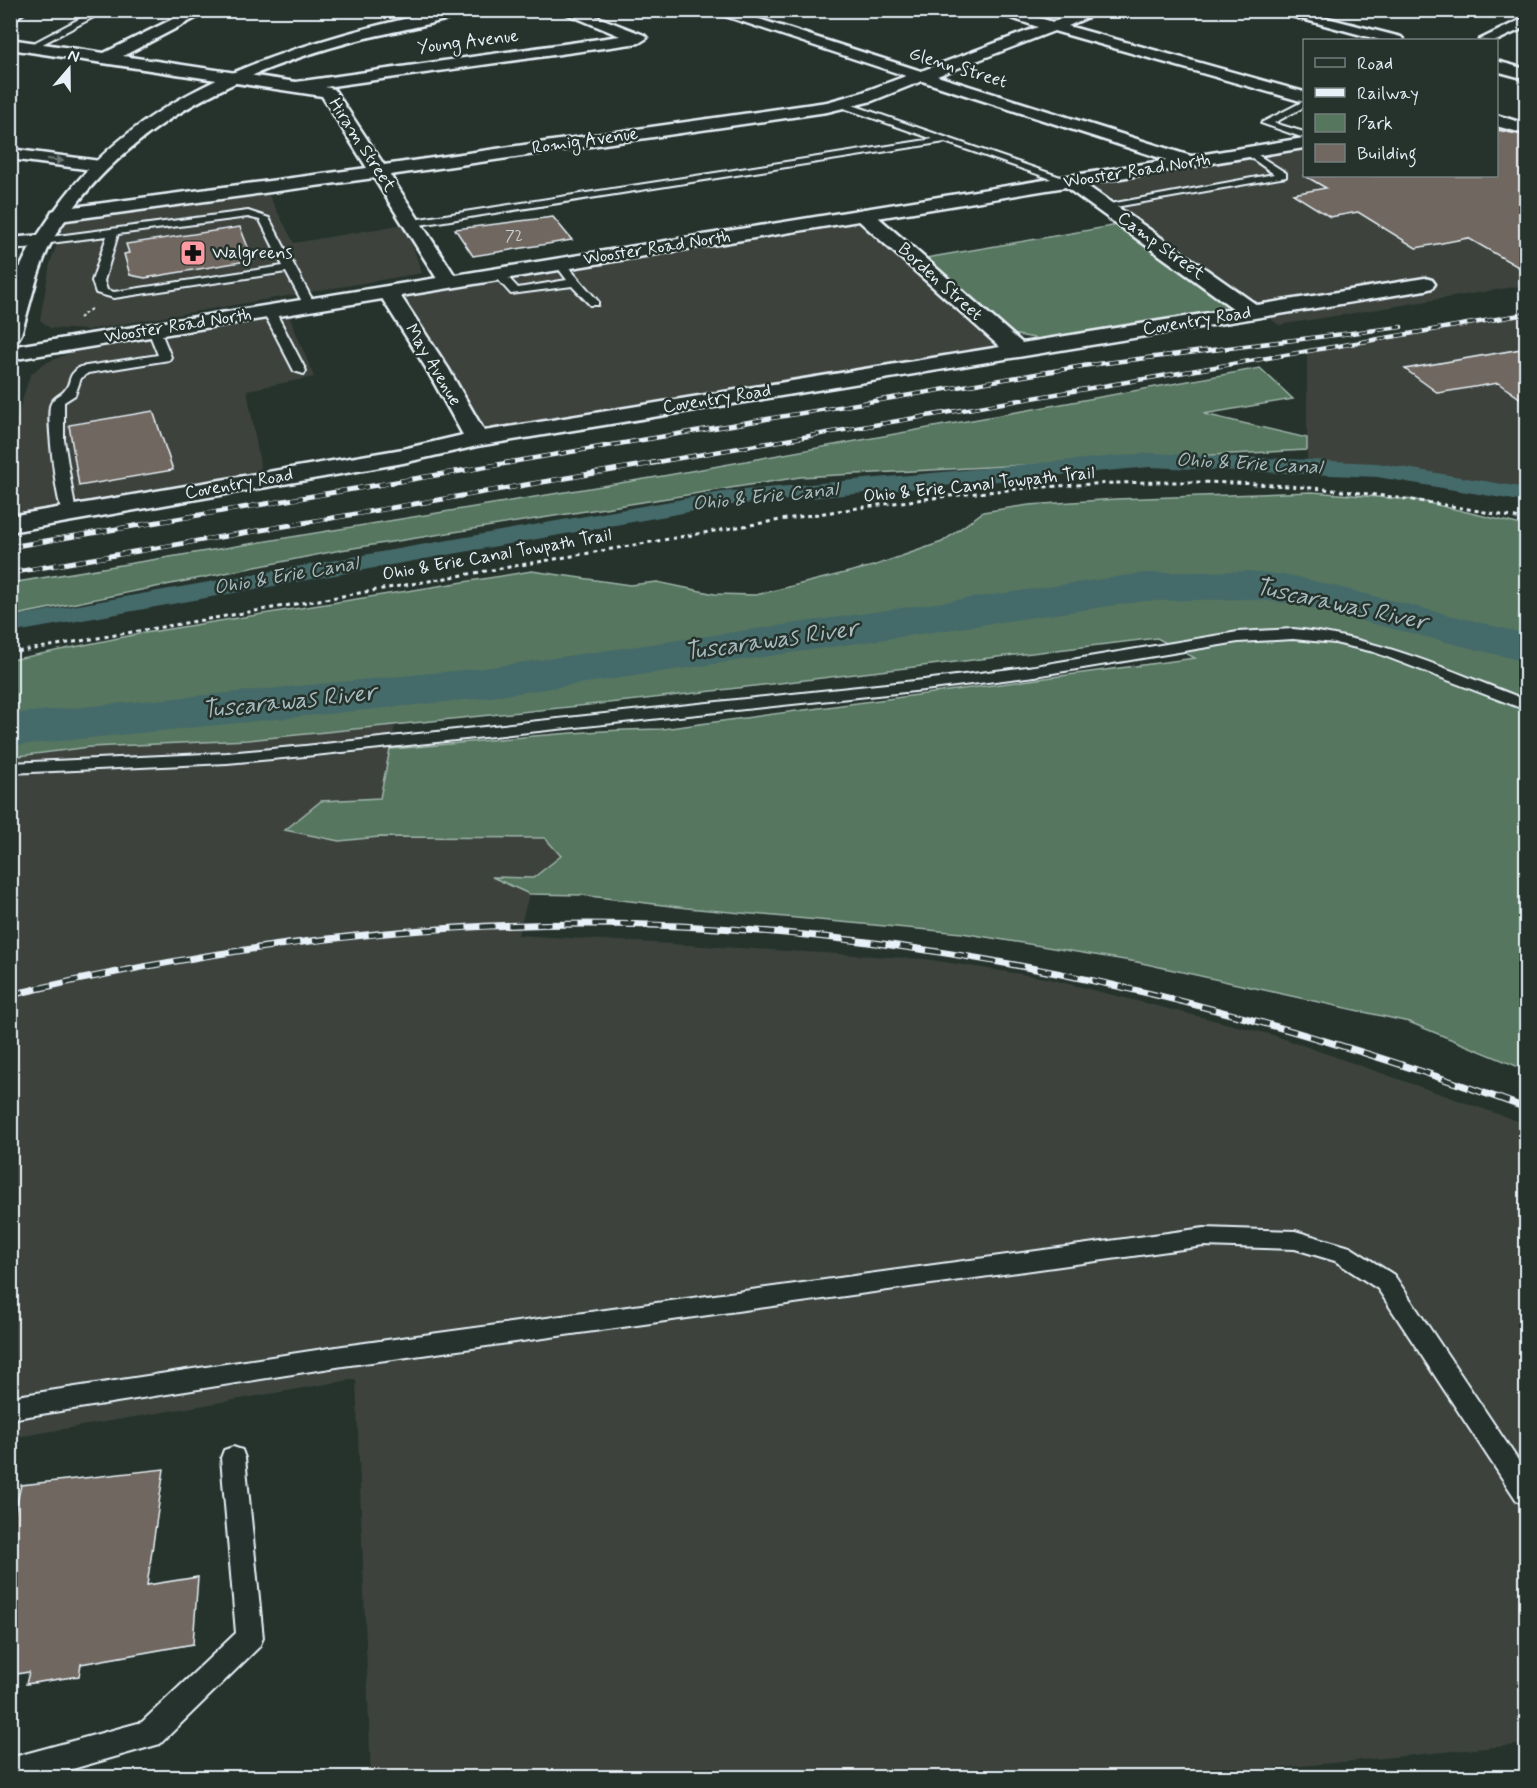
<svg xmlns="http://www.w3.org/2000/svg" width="1537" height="1788" viewBox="0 0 1537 1788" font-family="Mynerve,sans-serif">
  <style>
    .built { fill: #3c433d }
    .green { fill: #56765e; stroke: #9fb4ab; stroke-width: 1.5 }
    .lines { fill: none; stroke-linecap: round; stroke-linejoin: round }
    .canal { fill: #456a6a; fill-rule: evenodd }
    .river { fill: #456a6a; fill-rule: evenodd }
    .building { fill: #706861; stroke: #e8f1f8; stroke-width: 1.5 }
    .service-casing { stroke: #e8f1f8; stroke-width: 4 }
    .minor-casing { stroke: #e8f1f8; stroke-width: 5 }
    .tertiary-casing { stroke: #e8f1f8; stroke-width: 5 }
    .secondary-casing { stroke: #e8f1f8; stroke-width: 5 }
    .path-far1 { stroke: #e8f1f8; stroke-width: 2; stroke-dasharray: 3 3; stroke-linecap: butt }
    .path { stroke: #e8f1f8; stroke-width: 3; stroke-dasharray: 4 4; stroke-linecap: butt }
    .service { fill: #26332d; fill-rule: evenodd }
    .minor { fill: #26332d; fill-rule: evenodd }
    .tertiary { fill: #26332d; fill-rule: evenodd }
    .secondary { fill: #26332d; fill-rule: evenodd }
    .rail-far2-casing { stroke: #e8f1f8; stroke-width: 4.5 }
    .rail-far1-casing { stroke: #e8f1f8; stroke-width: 5 }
    .rail-casing { stroke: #e8f1f8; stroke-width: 7 }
    .rail-far2 { stroke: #26332d; stroke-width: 3; stroke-dasharray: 9; stroke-linecap: butt }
    .rail-far1 { stroke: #26332d; stroke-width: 4; stroke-dasharray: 11; stroke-linecap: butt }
    .rail { stroke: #26332d; stroke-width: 4.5; stroke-dasharray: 14; stroke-linecap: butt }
    .oneway { fill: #6a7674 }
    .labels { text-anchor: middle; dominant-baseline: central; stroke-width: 5; stroke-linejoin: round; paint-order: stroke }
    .far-number-label { font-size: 16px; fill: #cacfd2 }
    .far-street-label { font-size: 18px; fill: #e8f1f8; stroke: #26332d }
    .far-poi-label { font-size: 18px; fill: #e8f1f8; stroke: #26332d; text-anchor: start }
    .far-water-label { font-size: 20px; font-style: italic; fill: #a7bbbf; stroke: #26332d }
    .water-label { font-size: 24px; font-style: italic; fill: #a7bbbf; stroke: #26332d }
  </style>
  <rect width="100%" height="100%" fill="#26332d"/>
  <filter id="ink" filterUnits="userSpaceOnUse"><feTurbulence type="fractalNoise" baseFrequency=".0167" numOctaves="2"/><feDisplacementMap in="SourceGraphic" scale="12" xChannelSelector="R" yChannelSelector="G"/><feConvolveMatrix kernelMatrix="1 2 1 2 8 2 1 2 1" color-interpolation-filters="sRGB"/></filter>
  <g filter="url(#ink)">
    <!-- built -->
    <path class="built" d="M 1497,121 L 1526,127 L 1526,285 L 1279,325 L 1077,183 L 1304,146 L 1304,176 L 1496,176 Z
      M 266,190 L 294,243 L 405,224 L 422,273 L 87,330 L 50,328 L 40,320 L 50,264 L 67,215 Z
      M 863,216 L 1000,345 L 485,434 L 399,293 Z
      M 288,313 L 314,377 L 247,390 L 262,476 L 11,517 L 11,436 L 30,375 L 43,364 L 70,353 L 181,335 Z
      M 1526,314 L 1526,495 L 1377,470 L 1307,468 L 1307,351 Z
      M 395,725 L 380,798 L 321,801 L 286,830 L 339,841 L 379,837 L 545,838 L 562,856 L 533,878 L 494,877 L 529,894 L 518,935 L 925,959 L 1045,978 L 1273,1035 L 1526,1124 L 1526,1744 L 1180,1778 L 371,1777 L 356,1379 L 11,1438 L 11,757 L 90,747 L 255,739 Z"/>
    <!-- green -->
    <path class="green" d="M 1124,224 L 1233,304 L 1225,310 L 1040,339 L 1012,334 L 920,259 Z
      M 1260,368 L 1293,399 L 1204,414 L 1307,438 L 1307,450 L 800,477 L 341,550 L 11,616 L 11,583 L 663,476 Z
      M 1312,492 L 1416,500 L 1526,526 L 1526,1070 L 1409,1022 L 1137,962 L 962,933 L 687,908 L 581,895 L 529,894 L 492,877 L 533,878 L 561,856 L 545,838 L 379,837 L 339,841 L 285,830 L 321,801 L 380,798 L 390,749 C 481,742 571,730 662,729 L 1195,658 L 1157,638 L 637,700 L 248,740 L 90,747 L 11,757 L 11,660 L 138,634 L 532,571 L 630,585 L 657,582 L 715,594 L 756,595 L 873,566 L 942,542 L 983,512 L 1029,505 L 1116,499 Z"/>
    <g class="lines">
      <!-- canal -->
      <path class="canal" d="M 1150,453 L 1377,463 L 1526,488 L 1526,502 L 1377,477 L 1150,467 L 722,506 L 10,633 L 10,617 L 722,492 Z"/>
      <!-- river -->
      <path class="river" d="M 1249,571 L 1294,576 L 1526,634 L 1526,662 L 1294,604 L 1249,599 L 1144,601 L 484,698 L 10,746 L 10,714 L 484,668 L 1144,573 Z"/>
    </g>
    <!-- building -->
    <path class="building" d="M 1497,130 L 1527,136 L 1527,272 L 1468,238 L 1416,248 L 1358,212 L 1330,217 L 1293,194 L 1326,188 L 1305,176 L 1497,176 Z
      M 553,217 L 572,240 L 473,256 L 455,229 Z
      M 240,227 L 253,260 L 145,278 L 130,275 L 124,254 L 129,253 L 126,244 Z
      M 1527,348 L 1527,403 L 1498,383 L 1438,393 L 1405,369 Z
      M 153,411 L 173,470 L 79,486 L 69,425 Z
      M 164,1469 L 147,1585 L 198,1577 L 193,1644 L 81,1664 L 79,1676 L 26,1684 L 29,1672 L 10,1675 L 10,1533 L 21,1485 Z"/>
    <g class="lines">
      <!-- service casing -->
      <g class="service-casing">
        <path id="service" d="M 96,10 L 107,10 L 33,49 L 26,47 Z
          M 841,101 L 1075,182 L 1066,184 L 945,142 L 413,226 L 408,223 L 413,220 L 933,139 L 838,106 L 836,104 Z
          M 1304,101 L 1304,107 L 1274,123 L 1304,132 L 1304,138 L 1261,123 Z
          M 1250,150 L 1286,173 L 1286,177 L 1104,209 L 1099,206 L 1274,174 L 1247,155 L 1247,151 Z
          M 248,211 L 269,218 L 315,305 L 313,307 L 305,307 L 286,272 L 114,298 L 96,293 L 92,281 L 107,236 L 42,244 L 37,241 L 42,238 ZM 248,217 L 260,220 L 283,266 L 114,292 L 107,290 L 104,281 L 118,234 Z
          M 560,261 L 564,262 L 598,301 L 598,305 L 590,305 L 572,286 L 511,294 L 493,274 L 503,272 L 518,288 L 567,280 L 555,264 Z
          M 33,266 L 37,267 L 37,271 L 10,274 L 10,268 Z
          M 269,308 L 275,311 L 306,371 L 304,374 L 294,371 L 263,311 Z
          M 154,327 L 160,330 L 171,357 L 169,360 L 88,373 L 81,378 L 75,395 L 64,402 L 64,440 L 76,514 L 74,517 L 64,517 C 56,502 47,423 50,406 C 53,396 61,396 65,390 C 73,380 66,377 80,367 L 158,355 L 148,330 Z
          M 1293,629 C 1377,637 1449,670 1526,700 L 1526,710 L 1374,652 L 1335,643 L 1293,639 L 1238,642 L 1035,676 L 924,690 L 305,756 L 227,763 L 10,773 L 10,763 L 227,753 L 305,746 L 924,680 L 1035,666 L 1238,632 Z
          M 1204,1228 L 1295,1231 L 1350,1247 L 1394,1275 L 1526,1472 L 1526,1505 L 1517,1501 L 1378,1289 L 1335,1261 L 1295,1249 L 1204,1246 L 343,1366 L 10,1419 L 10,1397 L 343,1346 Z
          M 233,1447 L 242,1450 L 245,1458 L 263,1638 L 259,1647 L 160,1744 L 41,1778 L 10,1778 L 10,1758 L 142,1722 L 236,1633 L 221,1458 L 224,1450 Z"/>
      </g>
      <!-- minor casing -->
      <g class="minor-casing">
        <path id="minor" d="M 191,10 L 211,10 L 123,56 L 296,82 L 620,36 L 558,10 L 580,10 L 644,35 L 647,38 L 639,43 L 325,87 L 334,89 L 384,165 L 827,102 L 860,93 L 906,76 L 707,10 L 731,10 L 921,71 L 1038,27 L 988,10 L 1013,10 L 1053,22 L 1082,10 L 1104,10 L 1068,26 L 1304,92 L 1304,102 L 1054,31 L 937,76 L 1197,158 L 1200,162 L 1197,166 L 1185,166 L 922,81 L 872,101 L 827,112 L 390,175 L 459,282 L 456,286 L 442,286 L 439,282 L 374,178 L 59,221 L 52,219 L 50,215 L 52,211 L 59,209 L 367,168 L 322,96 L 10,49 L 10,39 L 104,53 Z
          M 1526,17 L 1526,27 L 1496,41 L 1479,40 Z
          M 10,149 L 100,161 L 109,166 L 100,171 L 10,159 Z
          M 1070,177 L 1076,178 L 1257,305 L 1425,278 L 1432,280 L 1435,284 L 1432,288 L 1425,290 L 477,446 L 403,463 L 10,532 L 10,516 L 403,449 L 463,435 L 426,368 L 378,292 L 381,288 L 395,288 L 398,292 L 448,368 L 484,431 L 1000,347 L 857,219 L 855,215 L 864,209 L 871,211 L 1022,343 L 1234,309 L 1064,186 L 1061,182 L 1064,178 Z
          M 42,235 L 52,241 L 49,245 L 10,250 L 10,238 Z"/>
      </g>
      <!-- tertiary casing -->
      <g class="tertiary-casing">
        <path id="tertiary" d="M 28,10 L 10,22 L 11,10 Z
          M 442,10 L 471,10 C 462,19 380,34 362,39 C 240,70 119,127 53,239 C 37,268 31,303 21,334 L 18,339 L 10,340 C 10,327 8,312 11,299 C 16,266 36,237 55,210 C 144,83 299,43 442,10 Z
          M 1269,10 L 1296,10 L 1401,37 L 1404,40 L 1380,40 Z
          M 1496,61 L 1526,69 L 1526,79 L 1496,71 Z"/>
      </g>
      <!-- secondary casing -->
      <g class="secondary-casing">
        <path id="secondary" d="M 1496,115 L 1526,124 L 1526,134 L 1496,126 Z
          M 1304,138 L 1304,148 L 10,360 L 10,347 Z"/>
      </g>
      <!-- path-far1 -->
      <path class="path-far1" d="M 79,318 L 92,308"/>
      <!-- path -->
      <path class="path" d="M 10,653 C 197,621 384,589 572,556 C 773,521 977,481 1182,482 C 1298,482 1412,497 1526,520"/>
      <!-- service -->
      <use href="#service" class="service"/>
      <!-- minor -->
      <use href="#minor" class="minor"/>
      <!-- tertiary -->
      <use href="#tertiary" class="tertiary"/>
      <!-- secondary -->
      <use href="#secondary" class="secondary"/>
      <!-- rail-far2 casing -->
      <g class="rail-far2-casing">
        <path id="rail-far2" d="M 505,463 L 1089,365 L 1401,327
          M 651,463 L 1526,314"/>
      </g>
      <!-- rail-far1 casing -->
      <g class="rail-far1-casing">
        <path id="rail-far1" d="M 10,547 L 514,462
          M 10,573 L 660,462"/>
      </g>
      <!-- rail casing -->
      <g class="rail-casing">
        <path id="rail" d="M 10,995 C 227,944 456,916 680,926 C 971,939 1253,1008 1526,1108"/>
      </g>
      <!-- rail-far2 -->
      <use href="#rail-far2" class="rail-far2"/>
      <!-- rail-far1 -->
      <use href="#rail-far1" class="rail-far1"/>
      <!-- rail -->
      <use href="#rail" class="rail"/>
    </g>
    <!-- one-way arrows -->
    <defs><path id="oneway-solid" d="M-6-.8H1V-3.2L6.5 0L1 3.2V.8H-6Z" transform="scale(1.5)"/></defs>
    <use class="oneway" href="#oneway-solid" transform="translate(55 160) rotate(7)"/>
  </g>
  <!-- icons -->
  <defs>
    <g id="pharmacy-square" transform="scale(1.35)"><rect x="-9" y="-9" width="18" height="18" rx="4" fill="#ff9aa2" stroke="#26332d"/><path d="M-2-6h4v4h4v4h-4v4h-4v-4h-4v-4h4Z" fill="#111"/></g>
  </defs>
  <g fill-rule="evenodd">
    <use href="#pharmacy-square" x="193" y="253"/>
  </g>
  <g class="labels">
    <!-- far-number labels -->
    <g class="far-number-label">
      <text x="514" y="236">72</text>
    </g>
    <!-- far-street labels -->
    <g class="far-street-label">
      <text transform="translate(468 42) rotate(-7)">Young Avenue</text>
      <text transform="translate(958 68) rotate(17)">Glenn Street</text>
      <text transform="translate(585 141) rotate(-8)">Romig Avenue</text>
      <text transform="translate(362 145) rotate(57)">Hiram Street</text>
      <text transform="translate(1137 171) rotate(-9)">Wooster Road North</text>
      <text transform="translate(1161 246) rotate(36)">Camp Street</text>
      <text transform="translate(657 248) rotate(-9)">Wooster Road North</text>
      <text transform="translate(940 282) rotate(42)">Borden Street</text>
      <text transform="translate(1197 321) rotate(-9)">Coventry Road</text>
      <text transform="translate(178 326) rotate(-9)">Wooster Road North</text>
      <text transform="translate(433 365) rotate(59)">May Avenue</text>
      <text transform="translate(717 399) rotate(-9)">Coventry Road</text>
      <text transform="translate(239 484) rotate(-10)">Coventry Road</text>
      <text transform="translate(979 485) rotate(-6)">Ohio &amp; Erie Canal Towpath Trail</text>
      <text transform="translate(497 555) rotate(-10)">Ohio &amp; Erie Canal Towpath Trail</text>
    </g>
    <!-- far-poi labels -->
    <g class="far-poi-label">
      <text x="212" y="253">Walgreens</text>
    </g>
    <!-- far-water labels -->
    <g class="far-water-label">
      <text transform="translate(1249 464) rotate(3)">Ohio &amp; Erie Canal</text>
      <text transform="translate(765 497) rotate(-6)">Ohio &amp; Erie Canal</text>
      <text transform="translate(286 576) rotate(-10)">Ohio &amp; Erie Canal</text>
    </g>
    <!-- water labels -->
    <g class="water-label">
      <text transform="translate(1341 605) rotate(12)">Tuscarawas River</text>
      <text transform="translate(771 641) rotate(-8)">Tuscarawas River</text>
      <text transform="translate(289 702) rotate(-6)">Tuscarawas River</text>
    </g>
  </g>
  <!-- margin -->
  <rect width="1537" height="1788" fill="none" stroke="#26332d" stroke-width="36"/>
  <rect x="18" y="18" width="1501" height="1752" fill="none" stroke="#e8f1f8" stroke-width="2" filter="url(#ink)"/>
  <!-- legend -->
  <rect x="1303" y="39" width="195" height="138" fill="#26332d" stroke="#747f7e" stroke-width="1.5"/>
  <rect x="1315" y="58" width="30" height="9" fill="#26332d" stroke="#747f7e" stroke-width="1.5"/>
  <text x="1357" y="69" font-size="18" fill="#e8f1f8">Road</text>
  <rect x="1315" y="88" width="30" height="9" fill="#e8f1f8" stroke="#747f7e" stroke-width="1.5"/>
  <text x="1357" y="99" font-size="18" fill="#e8f1f8">Railway</text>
  <rect x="1315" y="114" width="30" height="18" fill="#56765e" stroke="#747f7e" stroke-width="1.5"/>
  <text x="1357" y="129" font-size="18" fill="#e8f1f8">Park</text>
  <rect x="1315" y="144" width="30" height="18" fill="#706861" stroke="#747f7e" stroke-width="1.5"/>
  <text x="1357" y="159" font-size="18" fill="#e8f1f8">Building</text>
  <!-- north arrow -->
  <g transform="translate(69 69) rotate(20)" stroke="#26332d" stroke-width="4.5" paint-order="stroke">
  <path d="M0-4.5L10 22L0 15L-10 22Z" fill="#e8f1f8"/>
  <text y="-9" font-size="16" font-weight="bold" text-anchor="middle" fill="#e8f1f8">N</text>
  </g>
</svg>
